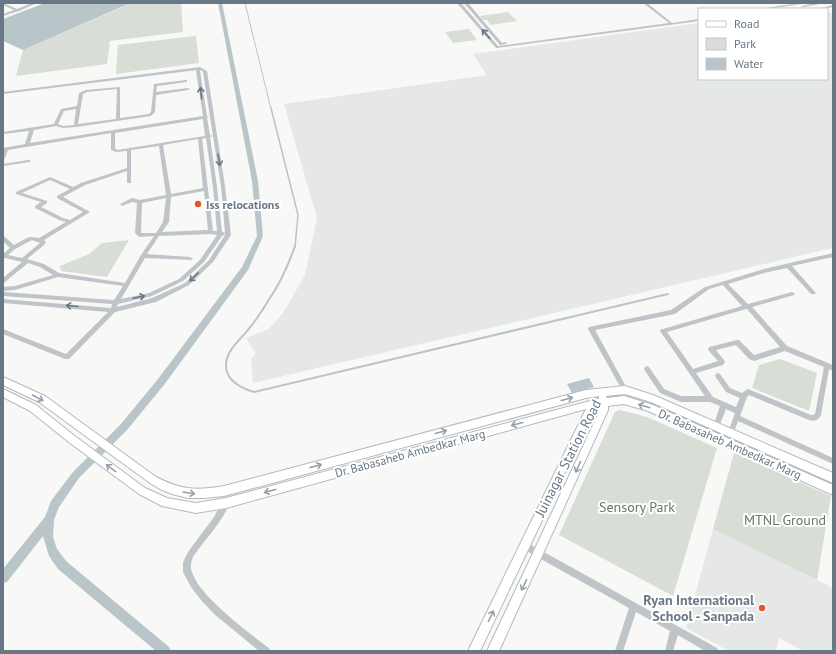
<svg xmlns="http://www.w3.org/2000/svg" width="836" height="654" viewBox="0 0 836 654" font-family="'PT Sans',sans-serif">
  <style>
    .built { fill: #e6e7e7 }
    .green { fill: #d8ddd5 }
    .water { fill: #bac5ca }
    .lines { fill: none; stroke-linecap: round; stroke-linejoin: round }
    .stream-far2 { stroke: #bac5ca; stroke-width: 1 }
    .stream-far1 { stroke: #bac5ca; stroke-width: 1.5 }
    .stream { stroke: #bac5ca; stroke-width: 2 }
    .canal { fill: #bac5ca; fill-rule: evenodd }
    .secondary-casing { stroke: #b4b9be; stroke-width: 2 }
    .street { fill: #bfc4c8; fill-rule: evenodd }
    .secondary { fill: #fff; fill-rule: evenodd }
    .oneway { stroke: #687886 }
    .oneway2 { stroke: #95a0aa }
    .poi-dot { fill: #e2582c; stroke: #fff; stroke-width: 1.5 }
    .labels { text-anchor: middle; dominant-baseline: central; stroke-width: 4; stroke-linejoin: round; paint-order: stroke }
    .poi-label { font-size: 12px; font-weight: bold; fill: #687886; stroke: #fff; text-anchor: start }
    .street-label { font-size: 12px; fill: #687886; stroke: #fff }
    .near-street-label { font-size: 14px; fill: #687886; stroke: #fff }
    .near-park-label { font-size: 14px; fill: #667962; stroke: #fff }
    .near-poi-label { font-size: 14px; font-weight: bold; fill: #687886; stroke: #fff; text-anchor: end }
  </style>
  <rect width="100%" height="100%" fill="#f8f8f6"/>
  <!-- built -->
  <path class="built" d="M 827,11 L 833,14 L 833,248 L 253,383 L 251,359 L 256,354 L 246,338 L 269,329 L 283,313 L 305,275 L 317,218 L 284,104 L 487,75 L 473,54 L 699,23 L 699,79 L 827,79 Z
    M 713,529 L 833,588 L 833,651 L 803,651 L 779,638 L 776,651 L 729,651 L 686,628 Z"/>
  <!-- green -->
  <path class="green" d="M 124,3 L 181,3 L 183,32 L 110,41 L 107,64 L 16,76 L 23,50 L 127,5 Z
    M 508,12 L 517,21 L 491,25 L 487,20 L 483,20 L 480,16 Z
    M 469,29 L 477,40 L 453,43 L 445,32 Z
    M 196,36 L 199,63 L 116,74 L 118,45 Z
    M 129,240 L 107,277 L 61,271 L 60,266 L 89,254 L 102,243 Z
    M 780,359 L 817,373 L 809,411 L 752,388 L 759,365 Z
    M 620,410 L 647,417 L 717,448 L 673,596 L 559,535 L 615,412 Z
    M 734,453 L 831,496 L 817,580 L 713,529 Z"/>
  <!-- water -->
  <path class="water" d="M 45,3 L 124,3 L 128,4 L 23,50 L 3,41 L 3,19 Z
    M 589,378 L 594,387 L 572,393 L 567,384 Z"/>
  <g class="lines">
    <!-- stream-far2 -->
    <path class="stream-far2" d="M 245,3 L 271,109"/>
    <!-- stream-far1 -->
    <path class="stream-far1" d="M 271,108 L 298,215 L 295,247"/>
    <!-- stream -->
    <path class="stream" d="M 295,246 C 288,266 280,284 268,301 C 262,311 255,322 247,331 C 239,341 227,350 226,364 C 225,380 241,388 254,392 L 668,294"/>
    <!-- canal -->
    <path class="canal" d="M 218,3 L 222,3 L 258,181 L 263,236 L 248,270 L 164,385 L 127,430 L 79,478 L 59,507 L 54,520 L 53,537 L 57,549 L 66,561 L 169,647 L 171,651 L 156,651 L 58,569 L 49,556 L 43,536 L 7,582 L 3,583 L 3,569 L 45,517 L 51,501 L 73,472 L 121,424 L 158,379 L 242,267 L 257,236 L 252,181 Z"/>
    <!-- secondary casing -->
    <g class="secondary-casing">
      <path id="secondary" d="M 3,377 L 45,396 L 156,477 C 182,490 195,491 224,486 L 586,390 L 625,386 L 653,395 L 833,473 L 833,483 L 651,402 L 625,394 L 606,396 L 607,398 L 624,396 L 653,405 L 833,485 L 833,495 L 648,411 L 624,404 L 608,406 L 608,410 L 499,651 L 487,651 L 600,410 L 599,407 L 596,407 L 480,651 L 468,651 L 586,409 L 226,508 L 196,513 L 162,506 L 139,494 L 70,443 L 30,411 L 3,397 L 3,389 L 36,405 L 76,437 L 145,488 L 167,498 L 196,503 L 226,498 L 590,401 L 594,398 L 599,399 L 599,396 L 586,398 L 224,496 L 204,498 L 188,498 L 172,494 L 160,489 L 150,483 L 39,402 L 3,385 Z"/>
    </g>
    <!-- street -->
    <path class="street" d="M 3,3 L 17,9 L 32,3 L 37,3 L 19,11 L 3,16 L 3,14 L 14,10 L 3,5 Z
      M 457,3 L 461,3 L 498,46 L 669,23 L 643,3 L 647,3 L 672,23 L 699,19 L 699,21 L 497,48 L 496,48 Z
      M 464,3 L 468,3 L 502,43 L 505,42 L 507,43 L 506,44 L 500,45 Z
      M 799,3 L 808,3 L 768,9 L 758,9 Z
      M 816,3 L 825,3 L 803,7 L 801,6 Z
      M 833,5 L 833,7 L 824,9 L 822,8 Z
      M 200,67 L 207,71 L 225,186 L 231,235 L 213,262 L 189,285 L 156,302 L 115,312 L 69,359 L 65,359 L 3,334 L 3,329 L 66,354 L 108,312 L 3,303 L 3,299 L 111,308 L 112,304 L 3,296 L 3,292 L 114,300 L 123,286 L 58,277 L 15,290 L 3,291 L 3,287 L 15,286 L 53,275 L 40,267 L 28,263 L 5,282 L 3,283 L 3,278 L 22,262 L 5,258 L 3,259 L 3,254 L 10,248 L 3,241 L 3,236 L 5,237 L 14,245 L 29,237 L 39,238 L 66,222 L 59,220 L 35,208 L 35,206 L 41,202 L 16,194 L 16,192 L 50,177 L 73,187 L 81,183 L 127,168 L 127,151 L 116,152 L 111,150 L 111,133 L 8,150 L 5,158 L 3,159 L 3,148 L 25,144 L 29,131 L 3,134 L 3,132 L 54,124 L 61,109 L 77,106 L 79,93 L 86,90 L 120,87 L 120,118 L 149,114 L 151,112 L 154,84 L 186,80 L 187,80 L 187,82 L 157,86 L 156,92 L 188,88 L 190,89 L 188,90 L 156,95 L 155,112 L 151,116 L 76,127 L 63,128 L 56,126 L 34,130 L 30,143 L 203,116 L 196,71 L 197,70 L 3,94 L 3,92 ZM 201,70 L 203,72 L 213,136 L 210,135 L 207,118 L 209,117 L 207,116 L 200,71 ZM 117,89 L 116,119 L 78,124 L 83,94 L 87,92 ZM 76,109 L 74,125 L 63,126 L 58,124 L 64,111 ZM 203,119 L 205,136 L 117,150 L 115,148 L 115,133 ZM 213,136 L 221,186 L 225,233 L 222,232 L 217,187 L 210,137 ZM 206,138 L 213,187 L 217,231 L 213,231 L 202,139 ZM 198,139 L 203,188 L 171,194 L 163,145 ZM 159,146 L 166,195 L 140,200 L 132,198 L 120,204 L 122,206 L 132,202 L 137,203 L 135,233 L 138,236 L 140,237 L 154,236 L 141,255 L 125,283 L 59,273 L 44,264 L 27,259 L 44,245 L 46,242 L 44,240 L 90,212 L 63,197 L 85,185 L 127,171 L 127,183 L 131,183 L 131,150 ZM 50,180 L 70,189 L 57,196 L 57,198 L 83,212 L 70,220 L 63,218 L 41,207 L 47,203 L 47,201 L 22,193 ZM 204,191 L 208,230 L 162,232 L 169,222 L 171,197 ZM 166,198 L 163,222 L 156,233 L 141,233 L 142,203 ZM 211,234 L 217,235 L 200,260 L 179,279 L 149,293 L 121,299 L 145,258 L 192,260 L 193,259 L 190,257 L 147,254 L 159,236 ZM 225,234 L 225,235 L 209,260 L 185,283 L 152,298 L 117,307 L 118,304 L 152,296 L 183,281 L 204,262 L 222,236 ZM 32,240 L 40,243 L 22,258 L 8,255 L 15,249 Z
      M 28,160 L 30,160 L 30,162 L 3,166 L 3,164 Z
      M 833,253 L 833,257 L 792,266 L 815,292 L 816,293 L 815,294 L 811,294 L 787,268 L 764,273 L 728,284 L 748,304 L 792,292 L 794,293 L 795,294 L 794,295 L 752,307 L 787,346 L 833,365 L 833,371 L 829,369 L 821,415 C 819,420 814,422 809,420 L 749,395 L 747,397 L 740,416 L 833,458 L 833,464 L 738,421 L 733,435 L 731,436 L 729,435 L 728,433 L 735,413 L 726,409 L 718,429 L 716,430 L 714,429 L 713,427 L 720,406 L 710,402 L 681,402 L 660,393 L 645,371 L 644,369 L 645,367 L 647,366 L 649,367 L 664,389 L 681,396 L 705,396 L 660,331 L 661,329 L 663,329 L 742,306 L 723,285 L 709,289 L 675,314 L 595,330 L 628,390 L 626,402 L 624,403 L 622,402 L 621,400 L 622,390 L 588,329 L 589,327 L 671,310 L 705,287 L 764,269 ZM 746,309 L 747,309 L 780,347 L 754,355 L 739,340 L 737,340 L 709,347 L 708,349 L 709,351 L 718,361 L 693,369 L 667,332 ZM 736,345 L 749,359 L 754,361 L 785,351 L 824,367 L 815,414 L 813,415 L 811,415 L 748,389 L 742,393 L 730,388 L 720,374 L 718,373 L 716,374 L 715,376 L 726,392 L 740,398 L 736,407 L 713,397 L 696,373 L 723,365 L 725,362 L 724,360 L 716,350 Z
      M 226,499 L 229,500 L 230,503 C 221,524 205,539 193,557 C 191,562 190,568 192,572 C 199,596 249,633 269,648 L 270,651 L 259,651 L 214,614 L 201,600 L 191,587 L 183,572 L 183,562 L 188,552 L 214,517 L 223,500 Z
      M 524,541 L 717,648 L 718,651 L 705,651 L 678,635 L 673,651 L 665,651 L 670,631 L 636,612 L 623,651 L 615,651 L 629,608 L 521,548 L 520,545 L 521,542 Z"/>
    <!-- secondary -->
    <use href="#secondary" class="secondary"/>
  </g>
  <!-- one-way arrows -->
  <defs><path id="oneway-shaft" d="M-6 0H5M1.5-3L5.5 0L1.5 3" fill="none" stroke-width="1.6" stroke-linecap="round" stroke-linejoin="round"/></defs>
  <g class="oneway">
    <use href="#oneway-shaft" transform="translate(486 34) rotate(-131)"/>
    <use href="#oneway-shaft" transform="translate(201 93) rotate(-97)"/>
    <use href="#oneway-shaft" transform="translate(219 160) rotate(81)"/>
    <use href="#oneway-shaft" transform="translate(194 277) rotate(136)"/>
    <use href="#oneway-shaft" transform="translate(139 297) rotate(-12)"/>
    <use href="#oneway-shaft" transform="translate(72 306) rotate(-175)"/>
  </g>
  <g class="oneway2">
    <use href="#oneway-shaft" transform="translate(38 398) rotate(28)"/>
    <use href="#oneway-shaft" transform="translate(567 399) rotate(-15)"/>
    <use href="#oneway-shaft" transform="translate(644 406) rotate(-163)"/>
    <use href="#oneway-shaft" transform="translate(517 424) rotate(165)"/>
    <use href="#oneway-shaft" transform="translate(441 432) rotate(-15)"/>
    <use href="#oneway-shaft" transform="translate(316 466) rotate(-15)"/>
    <use href="#oneway-shaft" transform="translate(578 467) rotate(115)"/>
    <use href="#oneway-shaft" transform="translate(111 468) rotate(-144)"/>
    <use href="#oneway-shaft" transform="translate(270 491) rotate(165)"/>
    <use href="#oneway-shaft" transform="translate(189 493) rotate(9)"/>
    <use href="#oneway-shaft" transform="translate(524 585) rotate(115)"/>
    <use href="#oneway-shaft" transform="translate(491 616) rotate(-64)"/>
  </g>
  <!-- markers -->
  <g class="poi-dot">
    <circle cx="198" cy="204" r="4"/>
    <circle cx="762" cy="608" r="4"/>
  </g>
  <g class="labels">
    <!-- poi labels -->
    <g class="poi-label">
      <text x="206" y="204">Iss relocations</text>
    </g>
    <!-- street labels -->
    <g class="street-label">
      <text transform="translate(730 444) rotate(24)">Dr. Babasaheb Ambedkar Marg</text>
      <text transform="translate(410 453) rotate(-15)">Dr. Babasaheb Ambedkar Marg</text>
    </g>
    <!-- near-street labels -->
    <g class="near-street-label">
      <text transform="translate(568 458) rotate(-63)">Juinagar Station Road</text>
    </g>
    <!-- near-park labels -->
    <g class="near-park-label">
      <text x="637" y="507">Sensory Park</text>
      <text x="785" y="520">MTNL Ground</text>
    </g>
    <!-- near-poi labels -->
    <g class="near-poi-label">
      <text x="754" y="600">Ryan International<tspan x="754" dy="16">School - Sanpada</tspan></text>
    </g>
  </g>
  <!-- border -->
  <rect width="836" height="654" fill="none" stroke="#687886" stroke-width="8"/>
  <!-- legend -->
  <rect x="698" y="8" width="130" height="72" fill="#ffffff" stroke="#c3c9cf"/>
  <rect x="706" y="21" width="20" height="6" fill="#ffffff" stroke="#c3c9cf"/>
  <text x="734" y="28" font-size="12" fill="#687886">Road</text>
  <rect x="706" y="38" width="20" height="12" fill="#d8ddd5" stroke="#c3c9cf"/>
  <text x="734" y="48" font-size="12" fill="#687886">Park</text>
  <rect x="706" y="58" width="20" height="12" fill="#bac5ca" stroke="#c3c9cf"/>
  <text x="734" y="68" font-size="12" fill="#687886">Water</text>
</svg>
